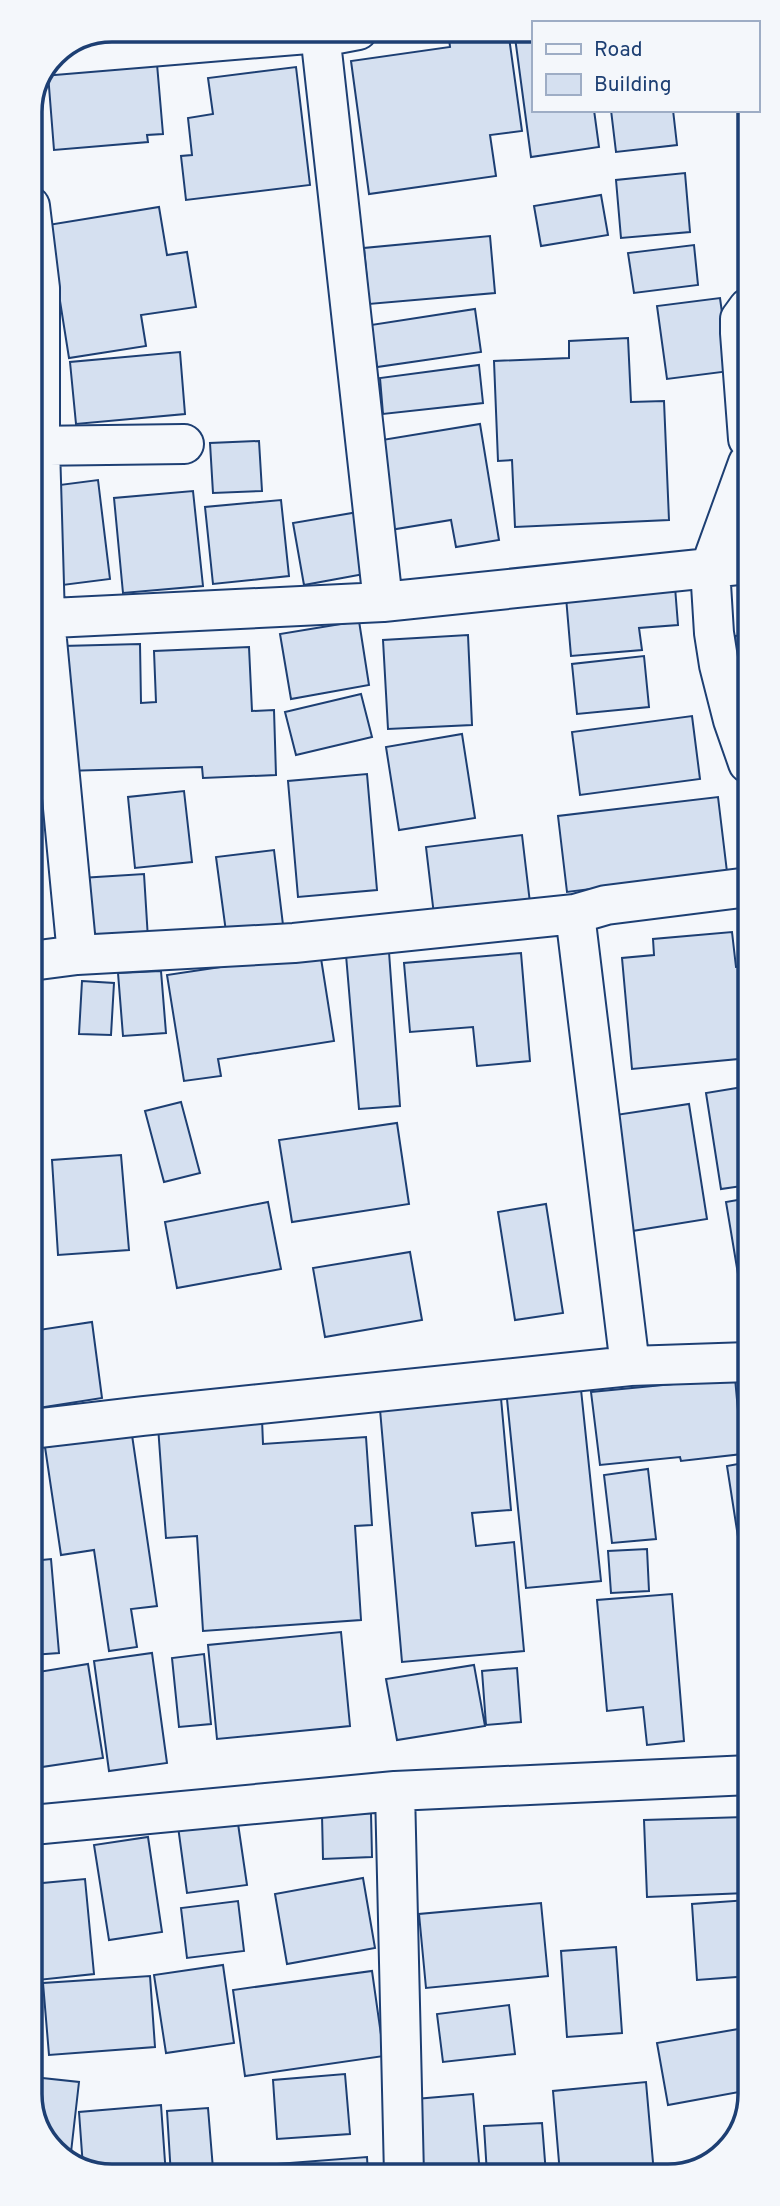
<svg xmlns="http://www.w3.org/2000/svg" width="780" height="2206" viewBox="0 0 780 2206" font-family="Overpass,sans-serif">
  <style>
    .building { fill: #d5e0f0; stroke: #1d3f73; stroke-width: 2 }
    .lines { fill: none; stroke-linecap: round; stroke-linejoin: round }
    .minor-casing { stroke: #1d3f73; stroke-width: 42 }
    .minor { stroke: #f4f7fb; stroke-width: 38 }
    .rim { fill: none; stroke: #1d3f73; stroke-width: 3.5 }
  </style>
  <rect width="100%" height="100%" fill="#f4f7fb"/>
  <!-- building -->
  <path class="building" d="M 448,30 L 508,30 L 522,131 L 490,135 L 496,176 L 369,194 L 351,61 L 450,47 Z
    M 514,30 L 533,30 L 533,110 L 594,110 L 599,147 L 531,157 Z
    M 157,64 L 163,134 L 147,135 L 148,142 L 54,150 L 48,74 Z
    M 296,67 L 310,185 L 186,200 L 181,156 L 192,155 L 188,118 L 213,114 L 208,78 Z
    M 611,110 L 673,110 L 677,145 L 616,152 Z
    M 685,173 L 690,232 L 621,238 L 616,180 Z
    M 601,195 L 608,235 L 541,246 L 534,206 Z
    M 159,207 L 167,255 L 187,252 L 196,307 L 141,315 L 146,346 L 69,358 L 48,225 Z
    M 490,236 L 495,293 L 369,304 L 364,248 Z
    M 694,245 L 698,285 L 634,293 L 628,253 Z
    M 720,298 L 730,371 L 667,379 L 657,306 Z
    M 475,309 L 481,352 L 377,367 L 371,325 Z
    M 628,338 L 631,402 L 664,401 L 669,520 L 515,527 L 512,460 L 498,461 L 494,361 L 569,358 L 569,341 Z
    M 180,352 L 185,414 L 76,424 L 70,362 Z
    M 479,365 L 483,403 L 383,414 L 380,378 Z
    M 480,424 L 499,540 L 456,547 L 451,520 L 390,530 L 376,441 Z
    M 259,441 L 262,491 L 213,493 L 210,443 Z
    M 98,480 L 110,579 L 55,586 L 44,487 Z
    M 193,491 L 203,586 L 123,593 L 114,498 Z
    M 281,500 L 289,576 L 213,584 L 205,507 Z
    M 364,511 L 375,572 L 304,585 L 293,523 Z
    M 675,587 L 678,625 L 639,628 L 642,650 L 571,656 L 566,597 Z
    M 359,621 L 369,685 L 291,699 L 280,634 Z
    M 468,635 L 472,725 L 388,729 L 383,640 Z
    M 748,635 L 748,712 L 741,713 L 735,636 Z
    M 140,644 L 141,703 L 156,702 L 154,651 L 249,647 L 252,711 L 274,710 L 276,775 L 203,778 L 202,767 L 65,771 L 62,646 Z
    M 644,656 L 649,707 L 577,714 L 572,664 Z
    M 361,694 L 372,737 L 296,755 L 285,712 Z
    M 692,716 L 700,779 L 580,795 L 572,732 Z
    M 462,734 L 475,818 L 399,830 L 386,747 Z
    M 31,760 L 39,853 L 31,854 Z
    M 367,774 L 377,890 L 298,897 L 288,781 Z
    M 184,791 L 192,862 L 135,868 L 128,797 Z
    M 718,797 L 727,872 L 567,892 L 558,816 Z
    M 522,835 L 530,903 L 434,915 L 426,847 Z
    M 274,850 L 283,925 L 226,932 L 216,857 Z
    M 144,874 L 148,939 L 85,943 L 81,878 Z
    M 732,932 L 736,967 L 749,966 L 749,1058 L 632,1069 L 622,958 L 654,955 L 653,939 Z
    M 320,952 L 334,1041 L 218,1059 L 221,1076 L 184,1081 L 167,975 Z
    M 389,952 L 400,1106 L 359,1109 L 346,955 Z
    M 521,953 L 530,1061 L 477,1066 L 473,1027 L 410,1032 L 404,963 Z
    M 161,971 L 166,1033 L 123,1036 L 118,973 Z
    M 38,981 L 40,1034 L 31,1034 L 31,982 Z
    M 82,981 L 114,983 L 111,1035 L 79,1034 Z
    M 749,1086 L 749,1185 L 721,1189 L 706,1093 Z
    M 181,1102 L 200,1173 L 164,1182 L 145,1111 Z
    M 689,1104 L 707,1219 L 626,1232 L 609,1116 Z
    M 397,1123 L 409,1204 L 292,1222 L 279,1140 Z
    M 121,1155 L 129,1250 L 58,1255 L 52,1160 Z
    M 749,1198 L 749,1297 L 742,1298 L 726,1202 Z
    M 268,1202 L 281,1269 L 177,1288 L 165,1222 Z
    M 546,1204 L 563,1313 L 515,1320 L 498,1212 Z
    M 410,1252 L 422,1320 L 325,1337 L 313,1268 Z
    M 92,1322 L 102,1398 L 32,1409 L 32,1331 Z
    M 735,1378 L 742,1454 L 681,1461 L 680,1457 L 600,1465 L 591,1392 Z
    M 580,1380 L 601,1581 L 526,1588 L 506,1389 Z
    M 500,1387 L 511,1510 L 472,1513 L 476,1546 L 514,1542 L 524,1651 L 402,1662 L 379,1398 Z
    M 262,1419 L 263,1444 L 366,1437 L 372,1525 L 355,1526 L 361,1620 L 203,1631 L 197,1536 L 166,1538 L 158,1426 Z
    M 132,1435 L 157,1606 L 131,1609 L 137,1647 L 109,1651 L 94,1550 L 61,1555 L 45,1447 Z
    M 749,1462 L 749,1568 L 743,1569 L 727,1466 Z
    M 648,1469 L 656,1539 L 612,1543 L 604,1475 Z
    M 647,1549 L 649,1591 L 611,1593 L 608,1551 Z
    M 51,1559 L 59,1653 L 32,1655 L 32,1561 Z
    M 672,1594 L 684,1741 L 647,1745 L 643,1707 L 607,1711 L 597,1600 Z
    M 341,1632 L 350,1726 L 217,1739 L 208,1645 Z
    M 152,1653 L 167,1763 L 109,1771 L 94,1661 Z
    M 204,1654 L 211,1724 L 179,1727 L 172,1658 Z
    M 88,1664 L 103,1758 L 35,1768 L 32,1753 L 32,1673 Z
    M 474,1665 L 485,1726 L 397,1740 L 386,1679 Z
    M 517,1668 L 521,1722 L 486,1725 L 482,1671 Z
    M 236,1810 L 247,1885 L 187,1893 L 177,1819 Z
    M 371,1813 L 372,1857 L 323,1859 L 322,1815 Z
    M 745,1817 L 747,1893 L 647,1897 L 644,1820 Z
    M 148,1837 L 162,1932 L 109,1940 L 94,1845 Z
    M 363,1878 L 375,1948 L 287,1964 L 275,1894 Z
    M 85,1879 L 94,1974 L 38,1980 L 32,1917 L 32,1884 Z
    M 748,1900 L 750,1976 L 697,1980 L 692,1904 Z
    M 238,1901 L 244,1951 L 187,1958 L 181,1908 Z
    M 541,1903 L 548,1976 L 426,1988 L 419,1914 Z
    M 616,1947 L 622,2033 L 567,2037 L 561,1951 Z
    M 223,1965 L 234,2043 L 166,2053 L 154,1975 Z
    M 372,1971 L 384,2056 L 245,2076 L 233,1990 Z
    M 150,1976 L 155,2047 L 49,2055 L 43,1983 Z
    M 509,2005 L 515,2054 L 443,2062 L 437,2014 Z
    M 750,2027 L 750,2090 L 668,2105 L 657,2043 Z
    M 345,2074 L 350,2134 L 277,2139 L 273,2080 Z
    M 33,2077 L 79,2082 L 70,2161 L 58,2156 L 33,2116 Z
    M 646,2082 L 654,2174 L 560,2174 L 553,2091 Z
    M 473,2094 L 480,2174 L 410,2175 L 404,2100 Z
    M 161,2105 L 166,2176 L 106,2176 L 83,2167 L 79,2112 Z
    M 208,2108 L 213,2169 L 367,2157 L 368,2175 L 171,2176 L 167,2111 Z
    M 542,2123 L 546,2174 L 487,2174 L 484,2126 Z"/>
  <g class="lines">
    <!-- minor casing -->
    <g class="minor-casing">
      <path id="minor" d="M 320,33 L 383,602
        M 53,55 L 320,33 L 337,34 L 358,30
        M 30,206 L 40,288 L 40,447 L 45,619 L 77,955
        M 748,308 L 740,319 L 740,333 L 748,439
        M 30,446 L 184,444
        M 748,463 L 710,568 L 714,633 L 719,665 L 733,720 L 748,763
        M 31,619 L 383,602 L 748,564
        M 575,914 L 630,1366
        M 31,961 L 77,955 L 294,943 L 575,914 L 606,905 L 749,887
        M 32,1429 L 143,1416 L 630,1366 L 749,1362
        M 395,1791 L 404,2175
        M 32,1825 L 395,1791 L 750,1775"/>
    </g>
    <!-- minor -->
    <use href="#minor" class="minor"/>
  </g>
  <!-- crop -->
  <path d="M0 0H780V2206H0ZM112 42H668A70 70 0 0 1 738 112V2094A70 70 0 0 1 668 2164H112A70 70 0 0 1 42 2094V112A70 70 0 0 1 112 42Z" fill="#f4f7fb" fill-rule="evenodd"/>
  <path class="rim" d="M112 42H668A70 70 0 0 1 738 112V2094A70 70 0 0 1 668 2164H112A70 70 0 0 1 42 2094V112A70 70 0 0 1 112 42Z"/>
  <!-- legend -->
  <rect x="532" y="21" width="228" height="91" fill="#f4f7fb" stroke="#9eadc5" stroke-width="2"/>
  <rect x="546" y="44" width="35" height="10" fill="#f4f7fb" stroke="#9eadc5" stroke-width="2"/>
  <text x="594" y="56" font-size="21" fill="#1d3f73">Road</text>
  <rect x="546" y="74" width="35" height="21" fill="#d5e0f0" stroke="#9eadc5" stroke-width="2"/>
  <text x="594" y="91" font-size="21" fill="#1d3f73">Building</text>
</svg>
